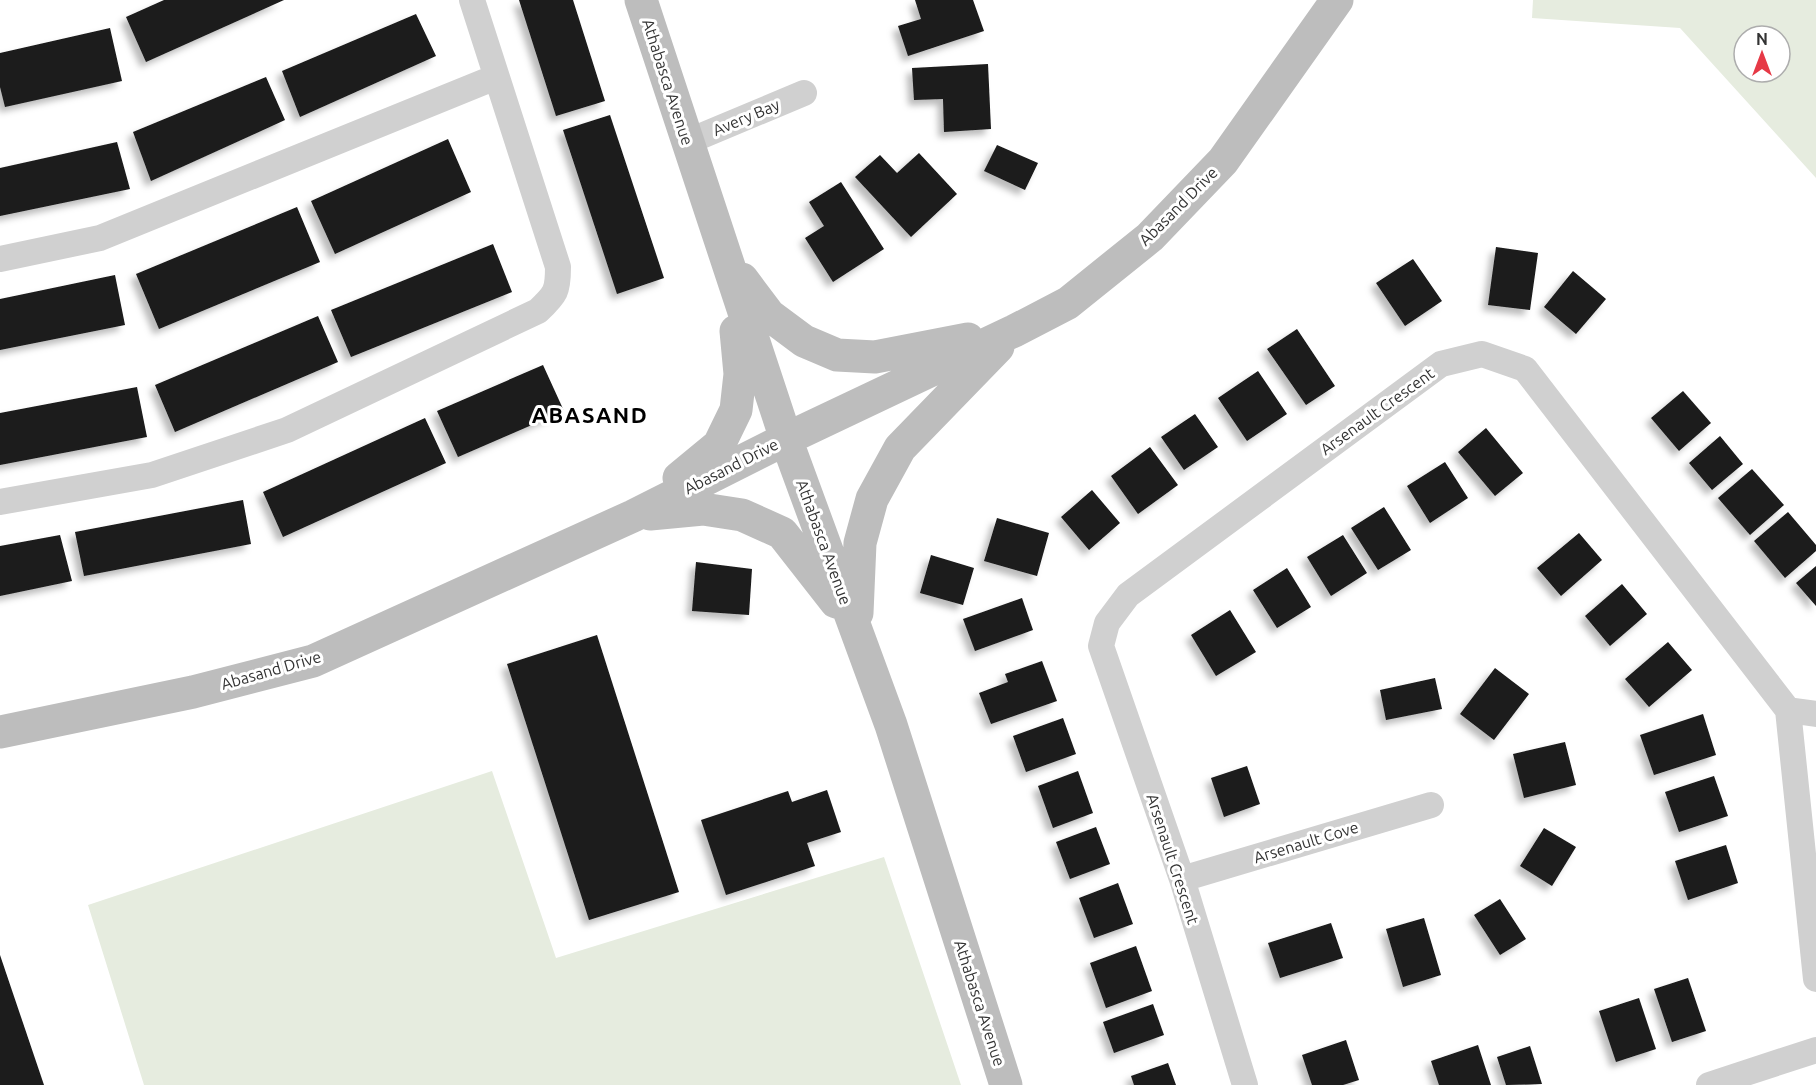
<svg xmlns="http://www.w3.org/2000/svg" width="1816" height="1085" viewBox="0 0 1816 1085" font-family="Ubuntu,sans-serif">
  <style>
    .green { fill: #e6ecdf; fill-rule: evenodd }
    .building { fill: #1a1a1a; filter: url(#shadow) }
    .lines { fill: none; stroke-linecap: round; stroke-linejoin: round }
    .street { stroke: #d0d0d0; stroke-width: 26 }
    .secondary { stroke: #bdbdbd; stroke-width: 33 }
    .labels { text-anchor: middle; dominant-baseline: central; stroke-width: 6; stroke-linejoin: round; paint-order: stroke }
    .street-label { font-size: 16px; fill: #333; stroke: #fff }
    .district-label { font-size: 22px; font-weight: bold; letter-spacing: 1.5px; fill: #000; stroke: #fff }
  </style>
  <defs>
    <filter id="shadow"><feDropShadow dx="-5.5" dy="5.5" stdDeviation="3" flood-color="#0004"/></filter>
  </defs>
  <rect width="100%" height="100%" fill="#fff"/>
  <!-- green -->
  <path class="green" d="M 1533,0 L 1816,0 L 1816,178 L 1680,28 L 1532,18 ZM 1744,36 L 1780,36 L 1780,72 L 1744,72 Z
    M 492,771 L 556,958 L 884,857 L 961,1085 L 144,1085 L 88,905 Z"/>
  <!-- building -->
  <path class="building" d="M 164,0 L 284,0 L 146,62 L 126,17 Z
    M 519,0 L 573,0 L 605,101 L 556,116 Z
    M 915,0 L 973,0 L 984,31 L 908,56 L 898,26 L 921,19 Z
    M 416,14 L 436,56 L 300,117 L 282,71 Z
    M 110,28 L 122,81 L 5,107 L 0,87 L 0,53 Z
    M 988,64 L 991,129 L 944,132 L 943,99 L 914,100 L 912,68 Z
    M 266,77 L 285,120 L 151,181 L 133,132 Z
    M 610,115 L 664,278 L 617,294 L 563,130 Z
    M 448,139 L 471,192 L 335,254 L 311,201 Z
    M 117,142 L 130,189 L 0,216 L 0,168 Z
    M 997,145 L 1038,163 L 1025,190 L 984,171 Z
    M 919,153 L 957,194 L 911,237 L 855,177 L 880,155 L 897,173 Z
    M 841,182 L 884,249 L 833,282 L 805,238 L 824,226 L 809,202 Z
    M 297,207 L 320,262 L 159,329 L 136,274 Z
    M 493,244 L 512,292 L 351,357 L 331,310 Z
    M 1496,247 L 1538,253 L 1530,310 L 1488,305 Z
    M 1413,259 L 1442,301 L 1405,326 L 1376,283 Z
    M 1573,271 L 1606,299 L 1576,334 L 1544,307 Z
    M 115,275 L 125,325 L 0,350 L 0,299 Z
    M 318,316 L 338,362 L 175,432 L 155,385 Z
    M 1297,329 L 1335,386 L 1306,405 L 1267,349 Z
    M 543,365 L 564,411 L 458,457 L 437,411 Z
    M 1258,371 L 1287,414 L 1247,441 L 1218,398 Z
    M 137,387 L 147,437 L 0,465 L 0,413 Z
    M 1683,391 L 1711,423 L 1679,451 L 1651,418 Z
    M 1195,414 L 1218,447 L 1184,470 L 1161,437 Z
    M 425,418 L 446,463 L 283,537 L 263,492 Z
    M 1486,428 L 1523,473 L 1495,496 L 1458,452 Z
    M 1720,436 L 1743,464 L 1712,490 L 1689,463 Z
    M 1150,447 L 1178,485 L 1138,514 L 1111,476 Z
    M 1445,462 L 1468,498 L 1430,523 L 1407,486 Z
    M 1752,469 L 1784,505 L 1750,535 L 1718,498 Z
    M 1092,490 L 1120,523 L 1089,550 L 1061,517 Z
    M 243,500 L 251,544 L 84,576 L 75,532 Z
    M 1384,507 L 1411,550 L 1378,570 L 1351,528 Z
    M 1788,512 L 1816,545 L 1816,551 L 1785,578 L 1754,541 Z
    M 997,518 L 1049,533 L 1037,576 L 984,561 Z
    M 1579,533 L 1602,560 L 1561,596 L 1537,568 Z
    M 60,535 L 72,581 L 0,596 L 0,546 Z
    M 1343,535 L 1367,573 L 1331,596 L 1307,557 Z
    M 931,555 L 974,568 L 963,605 L 920,593 Z
    M 696,562 L 752,569 L 749,615 L 692,611 Z
    M 1816,566 L 1816,606 L 1796,583 Z
    M 1287,568 L 1311,607 L 1277,628 L 1253,590 Z
    M 1622,584 L 1647,614 L 1610,646 L 1585,616 Z
    M 1022,598 L 1033,630 L 975,651 L 963,619 Z
    M 1230,610 L 1256,652 L 1216,676 L 1191,635 Z
    M 597,635 L 679,892 L 589,920 L 507,664 Z
    M 1668,642 L 1692,670 L 1649,707 L 1625,679 Z
    M 1042,661 L 1057,701 L 991,724 L 979,693 L 1008,682 L 1005,674 Z
    M 1495,668 L 1529,694 L 1494,740 L 1460,714 Z
    M 1435,678 L 1442,709 L 1386,720 L 1380,690 Z
    M 1703,714 L 1716,755 L 1654,775 L 1640,735 Z
    M 1063,718 L 1076,754 L 1026,772 L 1013,736 Z
    M 1565,742 L 1576,785 L 1524,798 L 1513,754 Z
    M 1247,766 L 1260,804 L 1224,817 L 1211,778 Z
    M 1078,771 L 1093,813 L 1053,828 L 1038,786 Z
    M 1714,776 L 1728,816 L 1679,832 L 1665,792 Z
    M 827,790 L 841,832 L 807,843 L 815,866 L 726,895 L 701,820 L 788,791 L 792,802 Z
    M 1096,827 L 1110,864 L 1070,879 L 1056,842 Z
    M 1544,828 L 1576,847 L 1552,886 L 1520,866 Z
    M 1726,845 L 1738,883 L 1688,900 L 1675,861 Z
    M 1118,883 L 1133,924 L 1094,938 L 1079,898 Z
    M 1500,899 L 1526,939 L 1500,955 L 1474,915 Z
    M 1424,918 L 1441,975 L 1403,987 L 1386,929 Z
    M 1331,923 L 1343,958 L 1280,978 L 1268,943 Z
    M 1136,946 L 1152,991 L 1106,1008 L 1090,963 Z
    M 0,955 L 44,1085 L 0,1085 Z
    M 1688,978 L 1706,1031 L 1672,1042 L 1654,989 Z
    M 1639,998 L 1656,1049 L 1616,1062 L 1599,1011 Z
    M 1153,1004 L 1164,1035 L 1114,1053 L 1103,1022 Z
    M 1346,1040 L 1359,1080 L 1343,1085 L 1312,1085 L 1302,1055 Z
    M 1478,1045 L 1491,1085 L 1439,1085 L 1431,1061 Z
    M 1530,1046 L 1542,1084 L 1506,1085 L 1497,1057 Z
    M 1168,1063 L 1176,1085 L 1134,1085 L 1131,1076 Z"/>
  <g class="lines">
    <!-- street -->
    <path class="street" d="M 687,142 L 804,93
      M 0,259 L 100,238 L 496,77
      M 0,502 L 152,475 L 287,430 L 538,311 C 556,294 558,291 558,267 L 472,0
      M 1788,710 L 1816,714
      M 1182,879 L 1431,805
      M 1245,1085 L 1182,879 L 1101,646 L 1107,623 L 1128,595 L 1441,364 L 1482,354 L 1525,369 L 1788,710 L 1816,979
      M 1709,1085 L 1816,1050"/>
    <!-- secondary -->
    <path class="secondary" d="M 641,0 L 786,439 L 891,725 L 1006,1085
      M 742,279 L 769,315 L 804,341 L 837,355 L 875,357 L 968,339
      M 679,478 L 719,445 L 736,410 L 740,374 L 736,331
      M 650,514 L 703,509 L 742,515 L 782,533 L 836,602
      M 857,613 L 860,543 L 872,499 L 900,448 L 998,347
      M 0,732 L 193,692 L 313,661 L 633,516 L 786,439 L 1014,331 L 1068,303 L 1150,237 L 1223,161 L 1337,0"/>
  </g>
  <g class="labels">
    <!-- street labels -->
    <g class="street-label">
      <text transform="translate(668 82) rotate(72)">Athabasca Avenue</text>
      <text transform="translate(746 117) rotate(-23)">Avery Bay</text>
      <text transform="translate(1178 206) rotate(-45)">Abasand Drive</text>
      <text transform="translate(1377 411) rotate(-36)">Arsenault Crescent</text>
      <text transform="translate(731 466) rotate(-27)">Abasand Drive</text>
      <text transform="translate(824 542) rotate(70)">Athabasca Avenue</text>
      <text transform="translate(271 670) rotate(-16)">Abasand Drive</text>
      <text transform="translate(1306 842) rotate(-17)">Arsenault Cove</text>
      <text transform="translate(1173 859) rotate(72)">Arsenault Crescent</text>
      <text transform="translate(980 1003) rotate(72)">Athabasca Avenue</text>
    </g>
    <!-- district labels -->
    <g class="district-label">
      <text x="590" y="414">ABASAND</text>
    </g>
  </g>
  <!-- north arrow -->
  <g transform="translate(1762 54)"><circle r="28" fill="#ffffff" stroke="#adadad" stroke-width="1.5"/>
  <path d="M0-4.5L10 22L0 15L-10 22Z" fill="#e63946"/>
  <text y="-9" font-size="16" font-weight="bold" text-anchor="middle" fill="#333333">N</text>
  </g>
</svg>
